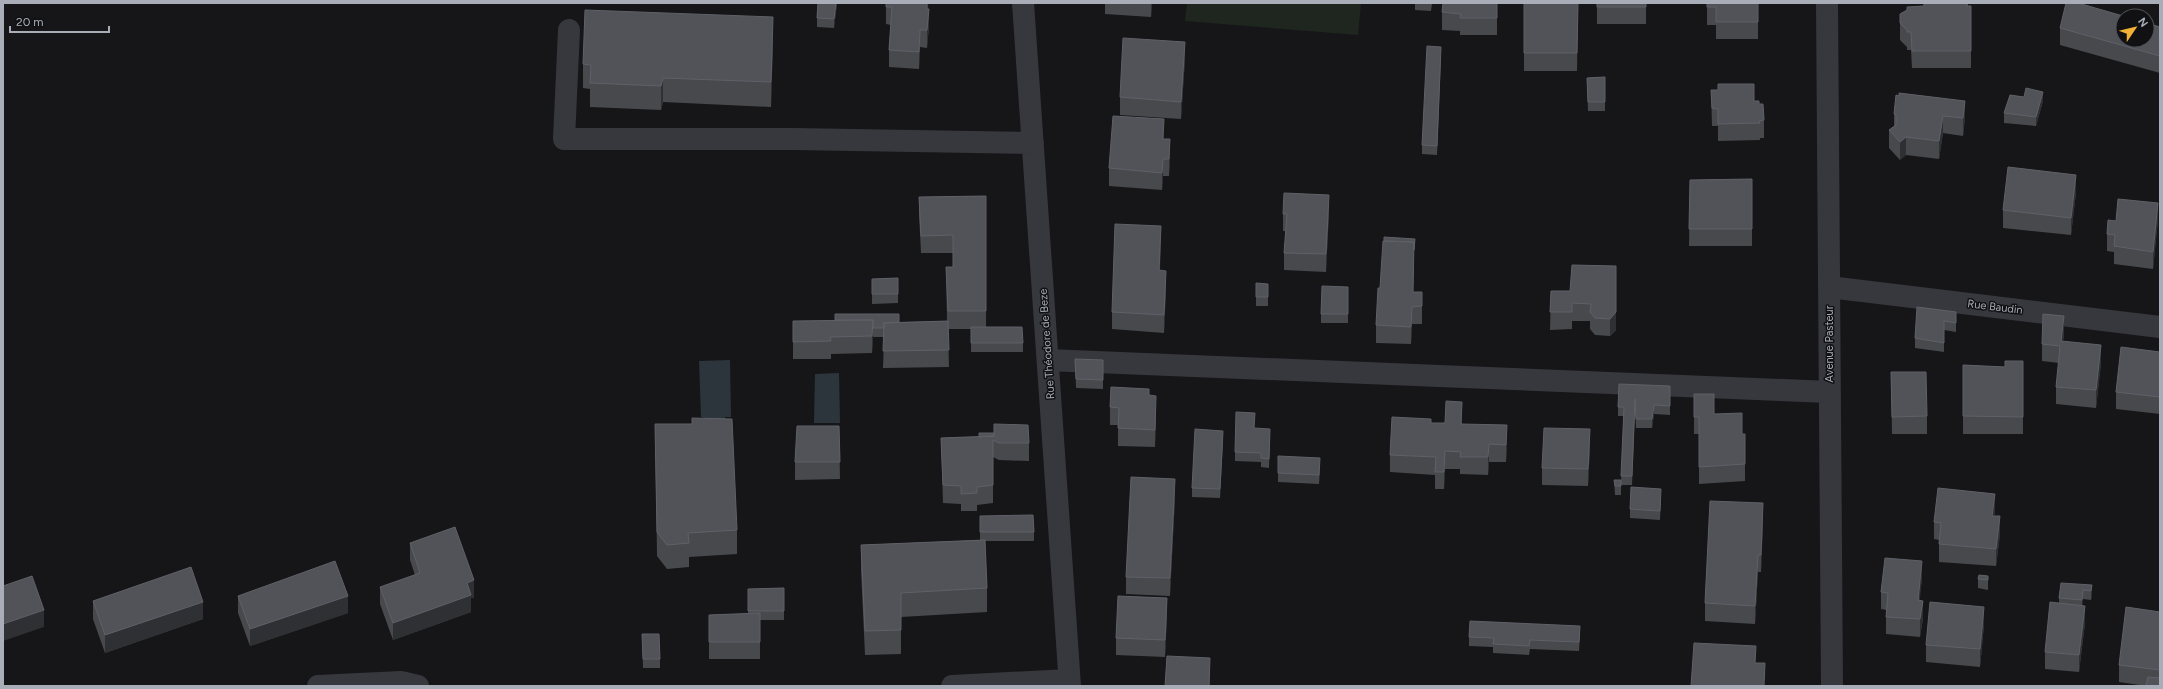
<svg xmlns="http://www.w3.org/2000/svg" width="2163" height="689" viewBox="0 0 2163 689" font-family="Figtree,sans-serif">
  <style>
    .green { fill: #1e261f }
    .water { fill: #2c353c }
    .lines { fill: none; stroke-linecap: round; stroke-linejoin: round }
    .minor { stroke: #37383d; stroke-width: 22 }
    .wall { fill: #47494d }
    .shaded-wall { fill: #2f3033 }
    .building { fill: #525359; stroke: #5f6168 }
    .labels { text-anchor: middle; dominant-baseline: central; stroke-width: 3; stroke-linejoin: round; paint-order: stroke }
    .street-label { font-size: 11px; fill: #a8adb8; stroke: #111113 }
  </style>
  <rect width="100%" height="100%" fill="#161618"/>
  <!-- green -->
  <path class="green" d="M 1187,3 L 1361,3 L 1358,35 L 1185,21 Z"/>
  <!-- water -->
  <path class="water" d="M 730,360 L 731,417 L 725,417 L 725,419 L 707,420 L 705,418 L 701,417 L 699,361 Z
    M 839,373 L 840,423 L 814,423 L 815,374 Z"/>
  <g class="lines">
    <!-- minor -->
    <path class="minor" d="M 1023,3 L 1070,686
      M 1827,3 L 1832,686
      M 569,30 L 564,139 L 794,139 L 1033,143
      M 1829,287 L 2160,327
      M 1048,360 C 1309,369 1569,383 1830,392
      M 318,686 L 401,682 L 418,686
      M 952,686 L 1069,680"/>
  </g>
  <!-- wall -->
  <path class="wall" d="M 818,3 L 837,3 L 834,28 L 817,27 L 817,18 Z
    M 928,3 L 929,26 L 927,48 L 920,47 L 919,69 L 889,67 L 889,50 L 891,25 L 886,24 L 886,7 Z
    M 1105,3 L 1152,3 L 1151,17 L 1105,14 Z
    M 1415,3 L 1432,3 L 1431,11 L 1415,10 Z
    M 1497,3 L 1497,35 L 1460,35 L 1460,31 L 1442,30 L 1442,12 Z
    M 1524,3 L 1578,3 L 1577,71 L 1524,71 Z
    M 1597,3 L 1646,3 L 1646,24 L 1597,24 Z
    M 1707,3 L 1758,3 L 1758,39 L 1716,39 L 1716,25 L 1707,25 Z
    M 1968,3 L 1968,6 L 1971,6 L 1971,68 L 1912,68 L 1911,50 L 1907,50 L 1907,47 L 1900,40 L 1900,14 Z
    M 2160,27 L 2160,73 L 2060,45 L 2060,28 Z
    M 773,41 L 771,107 L 663,102 L 661,110 L 590,107 L 590,89 L 583,88 L 583,64 Z
    M 1441,56 L 1437,155 L 1422,154 L 1422,145 Z
    M 1185,59 L 1181,119 L 1120,115 L 1120,97 Z
    M 1605,77 L 1605,111 L 1588,111 L 1587,78 Z
    M 1711,90 L 1754,101 L 1759,104 L 1764,120 L 1764,138 L 1760,138 L 1760,140 L 1718,141 L 1718,126 L 1712,126 Z
    M 1896,95 L 1965,118 L 1963,136 L 1943,133 L 1939,159 L 1906,155 L 1900,160 L 1889,148 L 1889,130 L 1894,127 L 1894,114 Z
    M 2043,101 L 2036,126 L 2004,123 L 2004,113 Z
    M 1164,139 L 1170,157 L 1169,176 L 1163,176 L 1162,190 L 1109,186 L 1109,168 Z
    M 1752,179 L 1752,246 L 1689,246 L 1690,180 Z
    M 2076,192 L 2071,235 L 2003,228 L 2003,210 Z
    M 986,196 L 986,327 L 1023,343 L 1023,352 L 971,352 L 971,329 L 948,329 L 949,367 L 883,368 L 884,337 L 873,337 L 872,353 L 831,354 L 831,359 L 793,359 L 793,321 L 899,322 L 947,321 L 946,267 L 953,267 L 953,253 L 921,253 L 919,214 L 919,197 Z
    M 1329,212 L 1326,272 L 1284,270 L 1284,253 L 1286,231 L 1283,231 L 1283,214 Z
    M 2158,220 L 2153,269 L 2114,264 L 2114,252 L 2107,251 L 2107,234 L 2116,221 Z
    M 1161,226 L 1160,270 L 1166,288 L 1164,333 L 1112,329 L 1112,312 Z
    M 1414,259 L 1413,292 L 1422,292 L 1422,324 L 1412,324 L 1411,344 L 1376,343 L 1376,325 L 1380,288 Z
    M 1616,266 L 1616,330 L 1610,336 L 1595,335 L 1590,329 L 1590,321 L 1572,321 L 1572,329 L 1550,330 L 1551,291 L 1570,291 Z
    M 898,278 L 898,303 L 872,304 L 872,279 Z
    M 1256,283 L 1268,293 L 1268,306 L 1256,306 Z
    M 1348,287 L 1348,323 L 1321,323 L 1321,314 Z
    M 2159,295 L 2160,295 L 2160,304 L 2159,304 Z
    M 1956,312 L 1956,332 L 1944,330 L 1944,352 L 1915,348 L 1915,338 Z
    M 2064,334 L 2063,341 L 2101,363 L 2096,408 L 2056,404 L 2056,387 L 2059,363 L 2042,361 L 2042,344 Z
    M 2160,352 L 2160,414 L 2116,409 L 2116,392 Z
    M 1075,359 L 1103,360 L 1103,389 L 1076,388 Z
    M 2023,361 L 2023,434 L 1963,434 L 1963,365 L 2005,367 Z
    M 1891,372 L 1927,416 L 1927,434 L 1892,434 Z
    M 1670,386 L 1670,415 L 1654,414 L 1652,428 L 1636,428 L 1635,408 L 1632,485 L 1621,485 L 1621,495 L 1615,495 L 1614,480 L 1621,482 L 1624,416 L 1618,416 L 1618,407 Z
    M 1694,394 L 1714,414 L 1742,434 L 1745,434 L 1745,481 L 1699,484 L 1699,434 L 1694,434 Z
    M 1149,395 L 1156,413 L 1155,447 L 1118,446 L 1118,425 L 1110,425 L 1110,407 Z
    M 1462,419 L 1462,424 L 1507,443 L 1506,462 L 1489,462 L 1488,475 L 1460,474 L 1460,469 L 1445,469 L 1444,489 L 1435,489 L 1435,475 L 1390,472 L 1390,455 L 1431,423 L 1445,423 Z
    M 655,424 L 737,530 L 737,554 L 689,557 L 689,567 L 667,569 L 657,556 Z
    M 839,426 L 840,479 L 795,480 L 795,462 Z
    M 1254,428 L 1270,438 L 1269,468 L 1261,467 L 1261,462 L 1235,461 L 1235,452 Z
    M 979,437 L 1029,443 L 1029,461 L 999,460 L 993,457 L 993,503 L 977,505 L 977,511 L 961,511 L 961,504 L 943,503 L 941,438 Z
    M 1223,440 L 1220,498 L 1192,497 L 1192,488 Z
    M 1590,447 L 1588,486 L 1542,485 L 1542,468 Z
    M 1278,456 L 1320,467 L 1319,484 L 1278,482 Z
    M 1175,497 L 1170,596 L 1126,594 L 1126,577 Z
    M 1661,498 L 1660,520 L 1630,518 L 1630,509 Z
    M 1995,511 L 1994,516 L 2000,534 L 1996,566 L 1939,562 L 1939,540 L 1934,539 L 1934,522 Z
    M 980,516 L 1034,532 L 1034,541 L 985,541 L 987,588 L 987,612 L 901,617 L 901,654 L 865,655 L 861,570 L 861,545 L 980,540 Z
    M 1763,521 L 1761,572 L 1758,572 L 1755,624 L 1705,621 L 1705,603 Z
    M 410,543 L 474,598 L 471,598 L 471,612 L 393,640 L 380,604 L 380,587 L 415,575 L 410,560 Z
    M 1988,576 L 1988,590 L 1978,588 L 1978,579 Z
    M 1922,579 L 1919,601 L 1923,618 L 1920,637 L 1886,634 L 1886,610 L 1881,609 L 1881,592 Z
    M 2092,585 L 2092,594 L 2091,600 L 2083,599 L 2082,605 L 2085,623 L 2079,672 L 2045,669 L 2045,652 L 2059,603 L 2059,598 Z
    M 784,588 L 784,620 L 760,620 L 760,659 L 709,659 L 709,615 L 748,614 L 748,589 Z
    M 238,596 L 348,613 L 250,646 L 238,613 Z
    M 93,601 L 203,619 L 105,653 L 93,619 Z
    M 2160,612 L 2160,686 L 2146,686 L 2119,682 L 2119,665 Z
    M 1167,615 L 1165,657 L 1116,655 L 1116,638 Z
    M 1984,625 L 1980,667 L 1926,662 L 1926,645 Z
    M 642,634 L 660,659 L 660,668 L 643,668 Z
    M 1580,635 L 1579,651 L 1530,649 L 1529,655 L 1493,653 L 1493,647 L 1469,646 L 1469,637 Z"/>
  <!-- shaded-wall -->
  <path class="shaded-wall" d="M 836,3 L 837,3 L 834,28 L 834,19 Z
    M 927,3 L 928,3 L 928,7 L 927,26 Z
    M 1151,3 L 1152,3 L 1151,17 Z
    M 929,9 L 929,26 L 927,48 L 927,30 Z
    M 773,17 L 773,41 L 771,107 L 771,82 Z
    M 920,30 L 920,47 L 919,69 L 919,52 Z
    M 1185,42 L 1185,59 L 1181,119 L 1181,102 Z
    M 1441,47 L 1441,56 L 1437,155 L 1437,146 Z
    M 663,78 L 663,102 L 661,110 L 661,86 Z
    M 2043,92 L 2043,101 L 2036,126 L 2036,117 Z
    M 1965,101 L 1965,118 L 1963,136 L 1963,118 Z
    M 1943,116 L 1943,133 L 1939,159 L 1939,141 Z
    M 1906,137 L 1906,155 L 1900,160 L 1900,142 Z
    M 1170,139 L 1170,157 L 1169,176 L 1169,159 Z
    M 1163,159 L 1163,176 L 1162,190 L 1162,173 Z
    M 2076,175 L 2076,192 L 2071,235 L 2071,218 Z
    M 1329,195 L 1329,212 L 1326,272 L 1326,254 Z
    M 2158,203 L 2158,220 L 2153,269 L 2153,252 Z
    M 1161,226 L 1161,243 L 1159,288 L 1159,270 Z
    M 1616,266 L 1616,330 L 1610,336 L 1610,319 Z
    M 1166,271 L 1166,288 L 1164,333 L 1164,315 Z
    M 1412,307 L 1412,324 L 1411,344 L 1411,327 Z
    M 2064,316 L 2064,334 L 2061,358 L 2061,341 Z
    M 873,320 L 873,337 L 872,353 L 872,336 Z
    M 2101,345 L 2101,363 L 2096,408 L 2096,390 Z
    M 1156,396 L 1156,413 L 1155,447 L 1155,430 Z
    M 1635,399 L 1635,408 L 1632,485 L 1632,476 Z
    M 1462,402 L 1462,419 L 1461,441 L 1461,424 Z
    M 1654,405 L 1654,414 L 1652,428 L 1652,419 Z
    M 1507,425 L 1507,443 L 1506,462 L 1506,445 Z
    M 1590,429 L 1590,447 L 1588,486 L 1588,469 Z
    M 1223,431 L 1223,440 L 1220,498 L 1220,489 Z
    M 1489,444 L 1489,462 L 1488,475 L 1488,457 Z
    M 1445,451 L 1445,469 L 1444,489 L 1444,472 Z
    M 1320,458 L 1320,467 L 1319,484 L 1319,475 Z
    M 1175,479 L 1175,497 L 1170,596 L 1170,578 Z
    M 1995,494 L 1995,511 L 1992,534 L 1992,516 Z
    M 1763,503 L 1763,521 L 1761,572 L 1761,555 Z
    M 2000,516 L 2000,534 L 1996,566 L 1996,549 Z
    M 1758,555 L 1758,572 L 1755,624 L 1755,606 Z
    M 1922,561 L 1922,579 L 1918,618 L 1918,600 Z
    M 474,580 L 474,598 L 471,598 L 471,612 L 393,640 L 393,623 L 467,583 Z
    M 2092,585 L 2092,594 L 2091,600 L 2091,591 Z
    M 2083,590 L 2083,599 L 2082,609 L 2082,600 Z
    M 348,596 L 348,613 L 250,646 L 250,629 Z
    M 1167,598 L 1167,615 L 1165,657 L 1165,640 Z
    M 1923,601 L 1923,618 L 1920,637 L 1920,619 Z
    M 203,602 L 203,619 L 105,653 L 105,635 Z
    M 2085,606 L 2085,623 L 2079,672 L 2079,655 Z
    M 1984,607 L 1984,625 L 1980,667 L 1980,649 Z
    M 44,610 L 44,627 L 3,641 L 3,624 Z
    M 1210,658 L 1210,686 L 1209,686 Z"/>
  <!-- building -->
  <path class="building" d="M 818,3 L 836,3 L 834,19 L 817,18 Z
    M 886,3 L 927,3 L 927,9 L 929,9 L 927,30 L 920,30 L 919,52 L 889,50 L 892,7 L 886,7 Z
    M 1443,3 L 1497,3 L 1497,18 L 1460,18 L 1461,14 L 1442,12 Z
    M 1524,3 L 1578,3 L 1577,53 L 1524,53 Z
    M 1597,3 L 1646,3 L 1646,7 L 1597,7 Z
    M 1707,3 L 1758,3 L 1758,22 L 1716,22 L 1716,7 L 1707,7 Z
    M 1924,3 L 1967,3 L 1967,6 L 1971,6 L 1971,51 L 1912,51 L 1911,32 L 1907,32 L 1907,30 L 1900,23 L 1900,14 L 1907,10 L 1907,7 L 1924,6 Z
    M 2066,3 L 2078,3 L 2123,16 L 2123,40 L 2147,40 L 2147,23 L 2160,27 L 2160,56 L 2060,28 Z
    M 585,10 L 773,17 L 771,82 L 663,78 L 661,86 L 590,83 L 591,65 L 583,64 Z
    M 1123,38 L 1185,42 L 1181,102 L 1120,97 Z
    M 1427,46 L 1441,47 L 1437,146 L 1422,145 Z
    M 1605,77 L 1605,102 L 1588,102 L 1587,78 Z
    M 1718,84 L 1754,84 L 1754,101 L 1759,101 L 1759,104 L 1763,104 L 1764,120 L 1759,121 L 1760,123 L 1718,124 L 1718,109 L 1712,108 L 1711,90 L 1718,90 Z
    M 2026,88 L 2043,92 L 2036,117 L 2004,113 L 2010,95 L 2024,97 Z
    M 1899,93 L 1965,101 L 1963,118 L 1943,116 L 1939,141 L 1906,137 L 1900,142 L 1889,130 L 1896,125 L 1896,115 L 1894,114 L 1896,95 L 1899,96 Z
    M 1113,116 L 1164,119 L 1163,139 L 1170,139 L 1169,159 L 1163,159 L 1162,173 L 1109,168 Z
    M 2008,167 L 2076,175 L 2071,218 L 2003,210 Z
    M 1752,179 L 1752,229 L 1689,229 L 1690,180 Z
    M 1284,193 L 1329,195 L 1326,254 L 1284,253 L 1287,214 L 1283,214 Z
    M 986,196 L 986,311 L 948,311 L 946,267 L 953,267 L 953,235 L 921,236 L 919,197 Z
    M 2118,199 L 2158,203 L 2153,252 L 2114,246 L 2115,235 L 2107,234 L 2108,220 L 2116,221 Z
    M 1115,224 L 1161,226 L 1159,270 L 1166,271 L 1164,315 L 1112,312 Z
    M 1384,237 L 1415,239 L 1414,250 L 1414,242 L 1384,241 Z
    M 1383,241 L 1414,242 L 1413,292 L 1422,292 L 1422,306 L 1412,307 L 1411,327 L 1376,325 L 1378,288 L 1380,288 Z
    M 1572,265 L 1616,266 L 1616,312 L 1610,319 L 1595,318 L 1590,312 L 1591,304 L 1572,303 L 1572,312 L 1550,312 L 1551,291 L 1570,291 Z
    M 898,278 L 898,294 L 872,294 L 872,279 Z
    M 1256,283 L 1268,284 L 1268,297 L 1256,297 Z
    M 1322,286 L 1348,287 L 1348,314 L 1321,314 Z
    M 1917,307 L 1956,312 L 1956,323 L 1944,321 L 1944,343 L 1915,338 Z
    M 835,314 L 899,314 L 899,322 L 884,323 L 884,328 L 873,328 L 873,320 L 835,320 Z
    M 2043,314 L 2064,316 L 2061,341 L 2101,345 L 2096,390 L 2056,387 L 2060,346 L 2042,344 Z
    M 873,320 L 872,336 L 830,337 L 831,341 L 793,342 L 793,321 Z
    M 948,321 L 949,350 L 883,351 L 884,323 Z
    M 971,327 L 1022,327 L 1023,343 L 971,343 Z
    M 2121,347 L 2160,352 L 2160,397 L 2116,392 Z
    M 1075,359 L 1103,360 L 1103,380 L 1076,379 Z
    M 2005,361 L 2023,361 L 2023,417 L 1963,416 L 1963,365 L 2005,367 Z
    M 1891,372 L 1926,372 L 1927,416 L 1892,417 Z
    M 1619,384 L 1670,386 L 1670,406 L 1654,405 L 1652,419 L 1636,419 L 1635,399 L 1632,476 L 1621,476 L 1624,407 L 1618,407 Z
    M 1111,387 L 1149,389 L 1149,395 L 1156,396 L 1155,430 L 1118,428 L 1119,408 L 1110,407 Z
    M 1694,394 L 1714,394 L 1714,414 L 1742,413 L 1742,434 L 1745,434 L 1745,464 L 1699,467 L 1699,417 L 1694,417 Z
    M 1446,401 L 1462,402 L 1461,424 L 1507,425 L 1506,445 L 1489,444 L 1488,457 L 1460,457 L 1461,452 L 1445,451 L 1444,472 L 1435,472 L 1436,457 L 1390,455 L 1392,417 L 1431,419 L 1431,423 L 1445,423 Z
    M 1236,412 L 1255,413 L 1254,428 L 1270,429 L 1269,459 L 1261,458 L 1261,453 L 1235,452 Z
    M 692,418 L 732,419 L 737,530 L 688,533 L 689,543 L 667,545 L 657,532 L 655,424 L 692,424 Z
    M 994,424 L 1028,425 L 1029,443 L 999,443 L 993,440 L 993,485 L 977,487 L 977,493 L 961,494 L 961,486 L 943,485 L 941,438 L 994,436 Z
    M 797,426 L 839,426 L 840,462 L 795,462 Z
    M 1544,428 L 1590,429 L 1588,469 L 1542,468 Z
    M 1195,429 L 1223,431 L 1220,489 L 1192,488 Z
    M 979,433 L 994,433 L 994,436 L 979,437 Z
    M 1278,456 L 1320,458 L 1319,475 L 1278,473 Z
    M 1131,477 L 1175,479 L 1170,578 L 1126,577 Z
    M 1614,480 L 1621,480 L 1621,486 L 1615,486 Z
    M 1631,487 L 1661,489 L 1660,511 L 1630,509 Z
    M 1938,488 L 1995,494 L 1992,516 L 2000,516 L 1996,549 L 1939,544 L 1941,523 L 1934,522 Z
    M 1710,501 L 1763,503 L 1761,555 L 1758,555 L 1755,606 L 1705,603 Z
    M 1033,515 L 1034,532 L 980,532 L 980,516 Z
    M 455,527 L 474,580 L 467,583 L 471,595 L 393,623 L 380,587 L 420,573 L 410,543 Z
    M 985,540 L 987,588 L 901,593 L 901,630 L 865,631 L 861,545 Z
    M 1885,558 L 1922,561 L 1918,600 L 1923,601 L 1920,619 L 1886,617 L 1888,593 L 1881,592 Z
    M 335,561 L 348,596 L 250,629 L 238,596 Z
    M 191,567 L 203,602 L 105,635 L 93,601 Z
    M 1979,575 L 1988,576 L 1988,580 L 1978,579 Z
    M 32,576 L 44,610 L 3,624 L 3,586 Z
    M 2061,583 L 2092,585 L 2091,591 L 2083,590 L 2082,600 L 2059,598 Z
    M 784,588 L 784,611 L 748,611 L 748,589 Z
    M 1118,596 L 1167,598 L 1165,640 L 1116,638 Z
    M 1930,602 L 1984,607 L 1980,649 L 1926,645 Z
    M 2050,602 L 2085,606 L 2079,655 L 2045,652 Z
    M 2126,607 L 2160,612 L 2160,670 L 2119,665 Z
    M 760,613 L 760,642 L 709,642 L 709,615 Z
    M 1470,621 L 1580,626 L 1579,642 L 1530,640 L 1529,646 L 1493,644 L 1494,638 L 1469,637 Z
    M 642,634 L 659,634 L 660,659 L 643,659 Z
    M 1694,643 L 1756,646 L 1755,663 L 1765,663 L 1764,686 L 1691,686 Z
    M 1167,656 L 1210,658 L 1209,686 L 1165,686 Z
    M 2148,677 L 2160,678 L 2160,686 L 2147,686 L 2146,685 Z"/>
  <g class="labels">
    <!-- street labels -->
    <g class="street-label">
      <text transform="translate(1995 307) rotate(7)">Rue Baudin</text>
      <text transform="translate(1047 344) rotate(-94)">Rue Théodore de Beze</text>
      <text transform="translate(1829 344) rotate(-90)">Avenue Pasteur</text>
    </g>
  </g>
  <!-- border -->
  <rect width="2163" height="689" fill="none" stroke="#a8adb8" stroke-width="8"/>
  <!-- north arrow -->
  <g transform="translate(2135 28) rotate(55)"><circle r="19" fill="#111113" stroke="#4d4f55"/>
  <path d="M0-3L7 15L0 10L-7 15Z" fill="#f2b134"/>
  <text y="-6" font-size="11" font-weight="bold" text-anchor="middle" fill="#a8adb8">N</text>
  </g>
  <!-- scale -->
  <path d="M10 26v6h99v-6" fill="none" stroke="#a8adb8" stroke-width="2"/>
  <text x="16" y="26" font-size="12" fill="#a8adb8" stroke="#111113" stroke-width="3" paint-order="stroke">20 m</text>
</svg>
